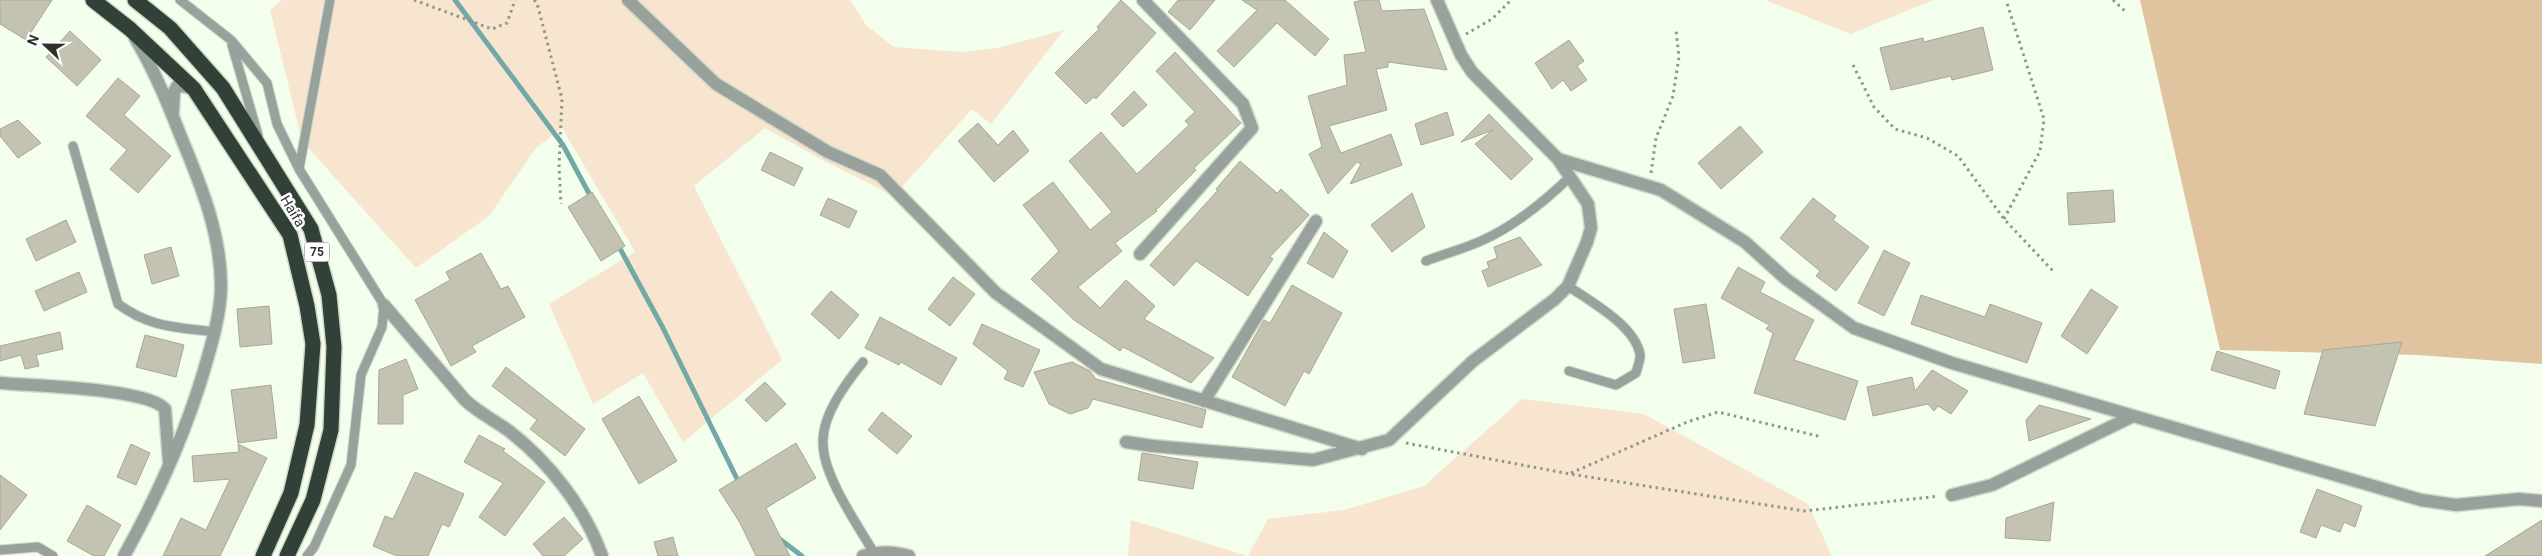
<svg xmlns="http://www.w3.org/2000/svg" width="2542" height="556" viewBox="0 0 2542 556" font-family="Roboto,sans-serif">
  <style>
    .green { fill: #f8e5cf }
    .forest { fill: #e0c39f }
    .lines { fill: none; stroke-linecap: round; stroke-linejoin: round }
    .stream { stroke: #72a8a6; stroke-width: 5 }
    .building { fill: #c4c2b0; stroke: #a9a795 }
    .lane-casing { stroke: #d0d9c9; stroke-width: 11 }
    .street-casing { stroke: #d0d9c9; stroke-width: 15 }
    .highway-casing { stroke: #d0d9c9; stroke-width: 18 }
    .path { stroke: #8f968a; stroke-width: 3; stroke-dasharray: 2.5 4; stroke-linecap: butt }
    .lane { stroke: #99a19d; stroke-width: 9 }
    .street { stroke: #99a19d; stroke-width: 12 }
    .highway { stroke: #314138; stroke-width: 15 }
    .labels { text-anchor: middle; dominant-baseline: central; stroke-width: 5; stroke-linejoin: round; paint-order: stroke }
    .shield { fill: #fff; stroke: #6c6f6a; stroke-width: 1 }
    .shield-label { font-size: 12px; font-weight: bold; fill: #2d312a }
    .street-label { font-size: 14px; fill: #2d312a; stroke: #fff }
  </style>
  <rect width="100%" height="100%" fill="#f4feec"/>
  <!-- green -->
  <path class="green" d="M 282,0 L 850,0 L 866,25 L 894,47 L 961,52 L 998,48 L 1064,30 L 991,124 L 972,109 L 894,196 L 826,162 L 765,128 L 694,186 L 782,360 L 683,442 L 643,373 L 593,404 L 549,304 L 635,252 L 562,128 L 535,149 L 489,216 L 416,268 L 302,141 L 270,10 Z
    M 1765,0 L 1933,0 L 1851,34 Z
    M 1522,399 L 1644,414 L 1808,504 L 1832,556 L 1128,556 L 1131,520 L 1248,556 L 1268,519 L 1344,510 L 1424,486 Z"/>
  <!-- forest -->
  <path class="forest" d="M 2140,0 L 2542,0 L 2542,364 L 2417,355 L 2220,350 Z"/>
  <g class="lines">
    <!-- stream -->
    <path class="stream" d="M 455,0 L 563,145 L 592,199
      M 617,243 L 663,328 L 740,485
      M 777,537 L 802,556"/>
  </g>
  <!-- building -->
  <path class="building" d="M 0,0 L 52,0 L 26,40 L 0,24 Z
    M 1121,0 L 1156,33 L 1096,99 L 1094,97 L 1086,104 L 1055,73 L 1099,29 L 1097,27 Z
    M 1178,0 L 1215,0 L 1190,30 L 1168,12 Z
    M 1242,0 L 1285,0 L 1329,39 L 1315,56 L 1277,23 L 1234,67 L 1217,51 L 1257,10 Z
    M 1363,0 L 1379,0 L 1382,11 L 1424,9 L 1447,70 L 1388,62 L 1388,67 L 1376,69 L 1387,110 L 1329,126 L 1341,153 L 1391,134 L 1402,165 L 1350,184 L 1361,164 L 1357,162 L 1328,194 L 1309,154 L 1322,147 L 1308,96 L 1347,85 L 1344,55 L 1366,52 L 1354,2 Z
    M 1983,27 L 1993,70 L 1952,80 L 1951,76 L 1891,90 L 1880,48 L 1923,38 L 1924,42 Z
    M 70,31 L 101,60 L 77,86 L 46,57 Z
    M 1569,40 L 1584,61 L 1577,66 L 1587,80 L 1571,91 L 1563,80 L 1552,89 L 1535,63 Z
    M 1175,52 L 1241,123 L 1194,168 L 1196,170 L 1156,210 L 1157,211 L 1115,243 L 1122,251 L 1078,287 L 1100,308 L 1126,280 L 1155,306 L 1144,319 L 1214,358 L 1191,383 L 1123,347 L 1120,351 L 1074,320 L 1031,279 L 1059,251 L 1023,205 L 1053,182 L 1090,230 L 1112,212 L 1069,161 L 1101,132 L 1137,174 L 1189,125 L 1185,121 L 1195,112 L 1156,71 Z
    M 118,78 L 140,96 L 124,115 L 171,156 L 138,193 L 110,169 L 127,150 L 86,116 Z
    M 1134,91 L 1147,105 L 1123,127 L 1111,114 Z
    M 1447,112 L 1454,135 L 1421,145 L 1415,124 Z
    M 1489,114 L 1533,159 L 1511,180 L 1475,144 L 1493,130 L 1461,142 Z
    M 18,120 L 41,143 L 18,158 L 0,136 L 0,129 Z
    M 978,123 L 998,145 L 1013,130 L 1029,151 L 994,182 L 958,141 Z
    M 1740,126 L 1763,152 L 1721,189 L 1698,163 Z
    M 770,152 L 803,168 L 794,186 L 761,170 Z
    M 1240,161 L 1277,193 L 1281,189 L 1309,215 L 1270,257 L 1273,259 L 1248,296 L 1196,261 L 1174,286 L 1150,265 L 1218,190 L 1216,189 Z
    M 2113,190 L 2115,222 L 2069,225 L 2067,193 Z
    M 592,192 L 625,246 L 601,261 L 568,207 Z
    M 1412,193 L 1425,227 L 1392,252 L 1371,225 Z
    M 828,198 L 857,211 L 849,228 L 820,215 Z
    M 1813,198 L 1836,216 L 1833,220 L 1869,247 L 1836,291 L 1816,276 L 1820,271 L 1780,238 Z
    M 66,220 L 76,242 L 36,261 L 26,239 Z
    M 1324,232 L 1348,251 L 1333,278 L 1307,263 Z
    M 1520,237 L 1542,265 L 1488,287 L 1482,271 L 1489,268 L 1487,262 L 1497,258 L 1494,247 Z
    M 171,247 L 179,276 L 152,284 L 144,255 Z
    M 1884,250 L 1910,263 L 1884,316 L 1858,303 Z
    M 481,253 L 501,289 L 508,286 L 525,317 L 472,346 L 476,352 L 451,366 L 415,300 L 450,280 L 446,272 Z
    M 1738,267 L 1765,282 L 1760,292 L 1814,320 L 1794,360 L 1858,381 L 1845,420 L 1754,393 L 1773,333 L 1766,329 L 1769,325 L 1721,298 Z
    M 79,272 L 87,292 L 44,311 L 35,291 Z
    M 953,277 L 975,294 L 950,326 L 928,309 Z
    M 1292,285 L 1342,313 L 1309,374 L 1304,371 L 1285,406 L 1232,377 L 1264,320 L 1270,323 Z
    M 2091,289 L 2118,307 L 2087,354 L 2061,336 Z
    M 831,291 L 859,315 L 839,339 L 811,314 Z
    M 1921,295 L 1985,317 L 1990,304 L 2042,323 L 2027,363 L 1911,324 Z
    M 1706,304 L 1715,358 L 1683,363 L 1674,309 Z
    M 269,306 L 272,344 L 240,347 L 237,309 Z
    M 880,317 L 957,358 L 941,385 L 901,362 L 899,365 L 865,348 Z
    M 982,324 L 1040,350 L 1023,387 L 1004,379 L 1008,371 L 973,344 Z
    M 60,332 L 63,349 L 36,355 L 39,366 L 25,369 L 21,355 L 0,361 L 0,346 Z
    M 145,335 L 184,345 L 176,377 L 136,367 Z
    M 2402,342 L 2375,426 L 2304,414 L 2323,350 Z
    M 2217,351 L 2280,371 L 2275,389 L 2211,370 Z
    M 406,359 L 418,389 L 403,395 L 403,424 L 378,424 L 379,370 Z
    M 1072,362 L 1090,371 L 1096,379 L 1206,410 L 1202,428 L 1093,399 L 1088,408 L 1070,414 L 1049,404 L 1034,372 Z
    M 506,367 L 585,429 L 565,456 L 530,429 L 537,420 L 492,386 Z
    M 1932,370 L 1968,391 L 1951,414 L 1938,406 L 1934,411 L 1928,404 L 1873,416 L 1867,387 L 1912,377 L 1915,391 Z
    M 765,382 L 786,404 L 766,422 L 745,400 Z
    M 271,385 L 277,438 L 238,443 L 231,390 Z
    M 639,396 L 677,461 L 639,484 L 602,419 Z
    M 2039,405 L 2091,419 L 2029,441 L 2026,420 Z
    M 882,412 L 912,436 L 897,454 L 868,430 Z
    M 479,435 L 505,449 L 503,451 L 545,482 L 505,536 L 479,517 L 503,483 L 464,462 Z
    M 796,443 L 816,478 L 766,508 L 790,556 L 756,556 L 740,523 L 719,490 Z
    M 131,444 L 150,453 L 136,485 L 117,477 Z
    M 238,444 L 267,458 L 220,556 L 163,556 L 181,518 L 206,530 L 230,479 L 194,482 L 192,456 L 239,452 Z
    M 1142,453 L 1198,462 L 1193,489 L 1138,480 Z
    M 415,472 L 464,494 L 449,527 L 442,524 L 428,556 L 397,556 L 373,546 L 385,516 L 393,519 Z
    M 0,475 L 27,495 L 0,530 Z
    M 2317,489 L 2362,506 L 2355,527 L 2344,522 L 2340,532 L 2321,525 L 2316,538 L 2300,532 Z
    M 2054,502 L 2050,541 L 2005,538 L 2006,518 Z
    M 87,505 L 121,525 L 104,556 L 94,556 L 67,541 Z
    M 564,517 L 583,539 L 564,556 L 543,556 L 533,544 Z
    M 2542,520 L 2542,556 L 2485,556 Z
    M 673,537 L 678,556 L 658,556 L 654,542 Z"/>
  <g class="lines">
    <!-- lane casing -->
    <g class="lane-casing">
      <path id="lane" d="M 180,0 L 231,40 L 267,83 L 277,124 L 299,169 L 384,305 L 382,327 L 361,375 L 351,465 L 314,547 L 307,556
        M 232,45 L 258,135
        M 73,146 L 118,304 C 151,328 176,327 215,332
        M 299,169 L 330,0
        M 1426,261 C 1444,254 1463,249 1481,241 C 1515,226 1544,202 1571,176
        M 1568,286 C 1591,302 1634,325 1640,354 C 1641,359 1637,368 1636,373 L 1616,385 L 1569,371
        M 863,362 C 846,383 822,415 823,443 C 823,476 857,524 874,553
        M 0,550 L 38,547 L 53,556"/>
    </g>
    <!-- street casing -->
    <g class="street-casing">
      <path id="street" d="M 628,0 L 716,84 L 828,152 L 880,175 L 996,293 L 1101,369 L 1362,449
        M 173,112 L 174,92 L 178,85 L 194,89
        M 1558,159 L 1661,190 L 1745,242 L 1786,279 L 1854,328 L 1952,363 L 2421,500 L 2456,505 L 2519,499 L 2542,501
        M 1140,254 L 1252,128 L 1243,104 L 1143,0
        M 384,305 L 465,400 C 479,413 494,420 509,431 C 549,462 585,508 602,556
        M 0,383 C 31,386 148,388 165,409 L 169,462
        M 1204,401 L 1316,221
        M 1126,442 L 1153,446 L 1313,460 L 1389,440 L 1473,361 L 1555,299 L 1568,286 L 1587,242 L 1591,228 L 1588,204 L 1558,159 L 1472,72 L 1461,55 L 1437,0
        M 1952,495 L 1992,485 L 2131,417
        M 124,556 C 159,493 190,423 209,353 C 215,332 221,308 221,286 C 221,234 201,185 181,137 C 168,103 154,69 135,38
        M 863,556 C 879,551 893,551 909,556"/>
    </g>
    <!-- highway casing -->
    <g class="highway-casing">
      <path id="highway" d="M 93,0 L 130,29 L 194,89 L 290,235 L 307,306 L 313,344 L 307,425 L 291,493 L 263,556
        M 135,0 L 170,28 L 223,88 L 311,229 L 329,295 L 334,347 L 331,430 L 313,500 L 287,556"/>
    </g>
    <!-- path -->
    <path class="path" d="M 414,0 L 492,29 L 507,23 L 515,0
      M 534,0 L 537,3 L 562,99 L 559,167 L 561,204
      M 2113,0 L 2126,12
      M 1466,34 L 1492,19 L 1511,0
      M 1853,65 L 1874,107 L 1895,129 L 1927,138 L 1958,156 L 2004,219 L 2053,271
      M 1651,173 L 1656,138 L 1673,96 L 1679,57 L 1676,30
      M 2004,219 L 2040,151 L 2044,119 L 2006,0
      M 1406,443 L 1570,474 L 1804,511 L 1939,496
      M 1571,473 L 1687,422 L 1718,412 L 1822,437"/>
    <!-- lane -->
    <use href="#lane" class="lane"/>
    <!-- street -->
    <use href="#street" class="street"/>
    <!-- highway -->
    <use href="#highway" class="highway"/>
  </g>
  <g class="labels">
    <!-- shield labels -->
    <rect class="shield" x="304.5" y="242.5" width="25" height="19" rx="4"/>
    <g class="shield-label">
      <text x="317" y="252">75</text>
    </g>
    <!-- street labels -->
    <g class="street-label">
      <text transform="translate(293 211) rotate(59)">Haifa</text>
    </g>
  </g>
  <!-- north arrow -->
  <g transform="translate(45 45) rotate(292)" stroke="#ffffff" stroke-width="4" paint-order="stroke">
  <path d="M0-4L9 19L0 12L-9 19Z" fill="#2d312a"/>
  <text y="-8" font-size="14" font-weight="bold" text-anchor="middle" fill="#2d312a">N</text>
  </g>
</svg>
